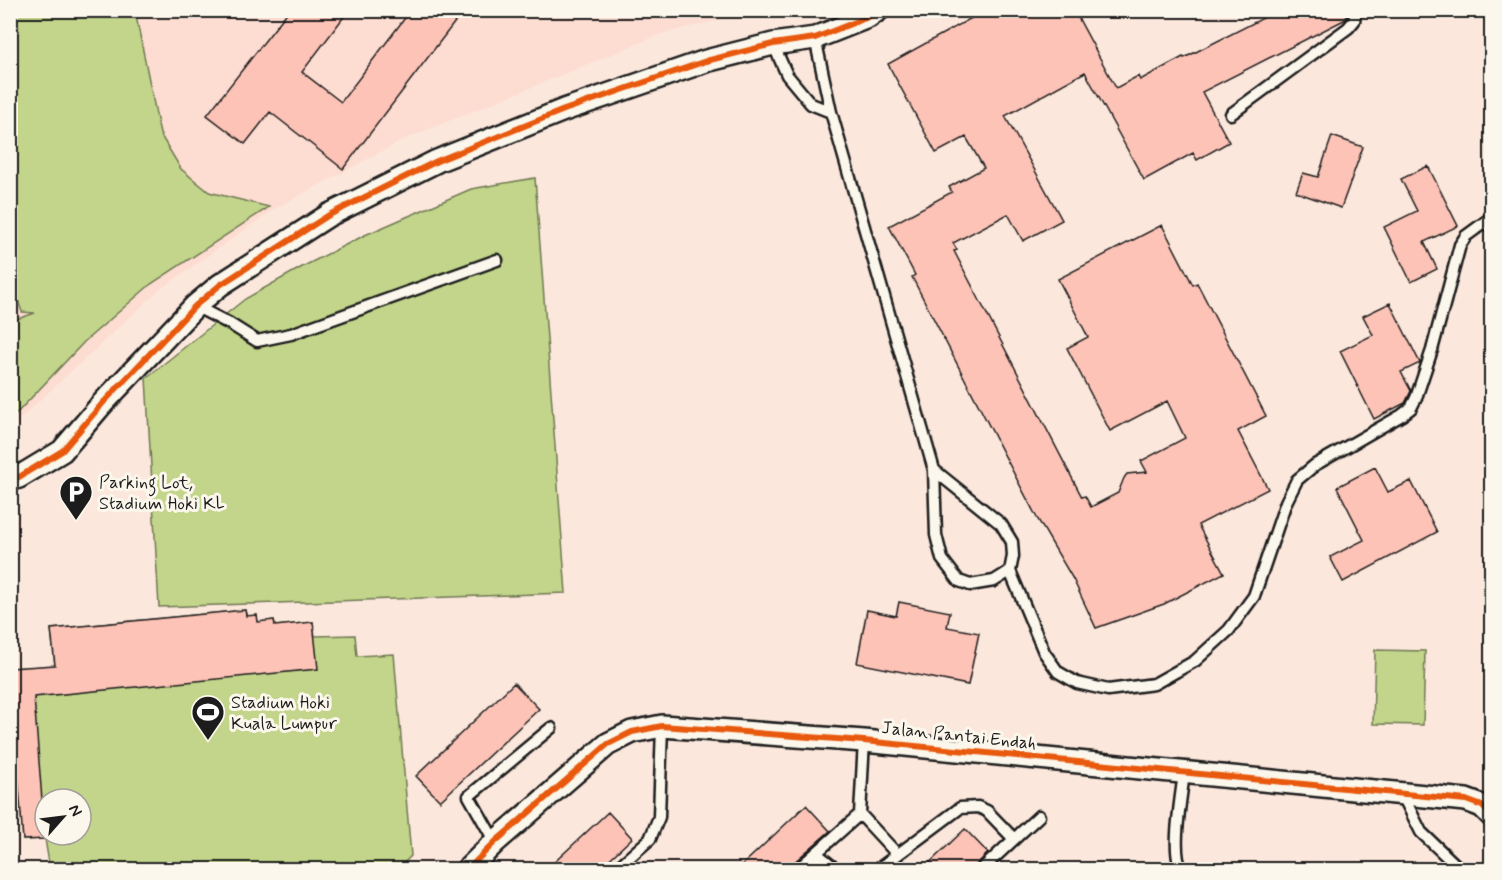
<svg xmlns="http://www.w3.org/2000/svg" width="1502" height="880" font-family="Mynerve,sans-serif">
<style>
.built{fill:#fddcd1}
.green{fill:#c2d58a;stroke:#6f7853;stroke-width:1.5;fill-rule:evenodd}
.building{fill:#fec3b7;stroke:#1c1c1c;stroke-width:1.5}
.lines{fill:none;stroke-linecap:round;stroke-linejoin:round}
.service-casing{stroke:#1c1c1c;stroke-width:15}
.minor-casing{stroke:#1c1c1c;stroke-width:26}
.service{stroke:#fbf7ec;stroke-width:10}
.minor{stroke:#fbf7ec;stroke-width:21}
.cycleway-casing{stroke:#fbf7ec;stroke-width:10}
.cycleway{stroke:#e8590c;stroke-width:6}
.labels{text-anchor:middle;stroke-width:6;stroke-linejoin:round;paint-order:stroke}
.poi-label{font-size:18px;fill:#1c1c1c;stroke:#fbf7ec;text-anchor:start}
.street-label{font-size:18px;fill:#1c1c1c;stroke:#fbf7ec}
</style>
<rect width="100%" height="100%" fill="#fce7dc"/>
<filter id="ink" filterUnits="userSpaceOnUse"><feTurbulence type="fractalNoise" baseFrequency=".0167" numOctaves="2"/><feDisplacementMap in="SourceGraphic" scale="12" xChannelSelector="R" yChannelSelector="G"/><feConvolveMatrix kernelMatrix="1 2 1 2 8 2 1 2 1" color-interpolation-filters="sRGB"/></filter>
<g filter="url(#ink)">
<path class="built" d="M11 11H756L661 34 405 139 276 208 159 290 11 427Z"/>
<path class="green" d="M11 10 135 11 160 134 181 169 209 192 269 207 151 284 85 341 14 416 11 417V321L35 313 22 312 14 289 11 290Z
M535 178 566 593 159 607 146 378 245 299 304 266 365 235 471 189Z
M245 610 247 616 257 615 258 622 274 620 275 626 313 622 315 636 355 635 357 656 394 654 411 856 397 870 50 869 45 839 23 840 10 668 55 666 51 629ZM45 799H81V835H45Z
M1375 650 1425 651 1423 725 1373 724Z"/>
<path class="building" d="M289 10H349L302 72 341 102 411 10H464L343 169 270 112 245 144 207 115Z
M986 10H1074L1116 88 1138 76 1140 80 1183 57 1184 58 1279 10H1348L1346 19 1202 92 1229 142 1197 160 1193 153 1144 180 1085 72 1005 116 1062 220 1023 241 1008 214 953 243 957 250 954 251 1082 497 1085 496 1091 507 1118 493 1124 478 1127 474 1147 472 1141 461 1185 438 1167 401 1110 431 1067 348 1088 337 1058 279 1162 225 1193 285 1197 283 1266 416 1238 431 1268 489 1198 525 1224 573 1164 604 1096 628 1073 579 1037 518 912 277 915 275 889 226 952 192 949 187 984 168 966 137 936 153 888 64Z
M1332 136 1363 147 1341 208 1296 192 1303 173 1318 177Z
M1428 166 1458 226 1424 242 1437 269 1411 282 1384 227 1417 211 1401 179Z
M1390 303 1420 363 1401 372 1411 391 1405 403 1374 419 1340 351 1373 335 1363 316Z
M1375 467 1388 492 1411 481 1437 532 1343 582 1330 557 1364 540 1337 487Z
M899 602 950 612 947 627 979 633 968 685 857 663 867 610 896 616Z
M245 610 246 616 257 615 258 622 274 620 275 626 313 622 318 669 34 697 45 839 23 840 10 668 55 665 51 629Z
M514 683 539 709 440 801 416 776Z
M806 805 830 831 792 864 790 869 737 870Z
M608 812 632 838 598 870H546Z
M965 829 988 853 976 865 974 870H922Z"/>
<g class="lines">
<defs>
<path id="service" d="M815 38 831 112 934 470 936 535 942 559 959 581 970 585 994 581 1010 571
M773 44 787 75 811 104 831 112
M1231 114 1348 28 1354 21 1356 10
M195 306 230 324 257 341 291 334 497 260
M934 470 1001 524 1012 542 1013 556 1010 571 1044 652 1058 672 1077 683 1108 690 1154 684 1195 661 1229 630 1254 596 1286 502 1297 480 1315 465 1402 415 1411 408 1416 398 1432 350 1460 245 1466 236 1492 217
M1402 794 1421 832 1461 870
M860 814 897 854
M495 842 469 796 551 728
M816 853 837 870
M615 870 650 839 659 817 662 726
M797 870 860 814 864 741
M877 870 960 808 978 807 987 811 1014 839
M981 870 1039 816
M1182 870C1170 853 1182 794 1184 772"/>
<path id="minor" d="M10 480 19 477 62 451 102 404 195 306 220 285 329 215 437 161 564 110 706 61 773 44 815 38 868 17 878 10
M467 870 495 842 608 744 632 732 662 726 864 741 1466 800 1482 806 1492 816"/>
</defs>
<use href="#service" class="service-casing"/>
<use href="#minor" class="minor-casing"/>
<use href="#service" class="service"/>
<use href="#minor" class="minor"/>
<defs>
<path id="cycleway" d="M10 480 19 477 62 451 102 404 195 306 220 285 329 215 437 161 564 110 706 61 773 44 815 38 868 17 878 10
M467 870 495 842 608 744 632 732 662 726 864 741 1466 800 1482 806 1492 816"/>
</defs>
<use href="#cycleway" class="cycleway-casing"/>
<use href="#cycleway" class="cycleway"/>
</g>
</g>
<defs>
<symbol id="parking-pin" viewBox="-11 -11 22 30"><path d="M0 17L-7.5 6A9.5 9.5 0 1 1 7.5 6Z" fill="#1c1c1c" stroke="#fbf7ec"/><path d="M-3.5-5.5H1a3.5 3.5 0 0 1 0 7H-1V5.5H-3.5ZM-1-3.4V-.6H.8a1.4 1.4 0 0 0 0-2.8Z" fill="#fff"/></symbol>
<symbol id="stadium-pin" viewBox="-11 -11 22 30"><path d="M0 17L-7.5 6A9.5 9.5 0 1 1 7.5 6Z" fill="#1c1c1c" stroke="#fbf7ec"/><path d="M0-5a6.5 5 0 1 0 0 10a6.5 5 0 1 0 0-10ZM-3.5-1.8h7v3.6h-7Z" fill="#fff"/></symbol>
</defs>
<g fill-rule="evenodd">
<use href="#parking-pin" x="57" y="473" width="38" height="52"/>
<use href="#stadium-pin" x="189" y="693" width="38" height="52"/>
</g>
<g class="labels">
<g class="poi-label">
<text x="99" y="488">Parking Lot,<tspan x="99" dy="21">Stadium Hoki KL</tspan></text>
<text x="231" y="708">Stadium Hoki<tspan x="231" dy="21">Kuala Lumpur</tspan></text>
</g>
<g class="street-label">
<text transform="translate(959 735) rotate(6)" y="6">Jalan Pantai Endah</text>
</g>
</g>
<rect width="1502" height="880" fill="none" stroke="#fbf7ec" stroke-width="36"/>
<rect x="18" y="18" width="1466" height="844" fill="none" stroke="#1c1c1c" stroke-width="2" filter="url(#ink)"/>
<g transform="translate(63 817) rotate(62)"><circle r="28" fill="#fbf7ec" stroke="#a29f99" stroke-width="1.5"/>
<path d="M0-4.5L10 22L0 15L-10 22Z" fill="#1c1c1c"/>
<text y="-9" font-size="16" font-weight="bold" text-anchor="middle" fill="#1c1c1c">N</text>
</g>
</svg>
